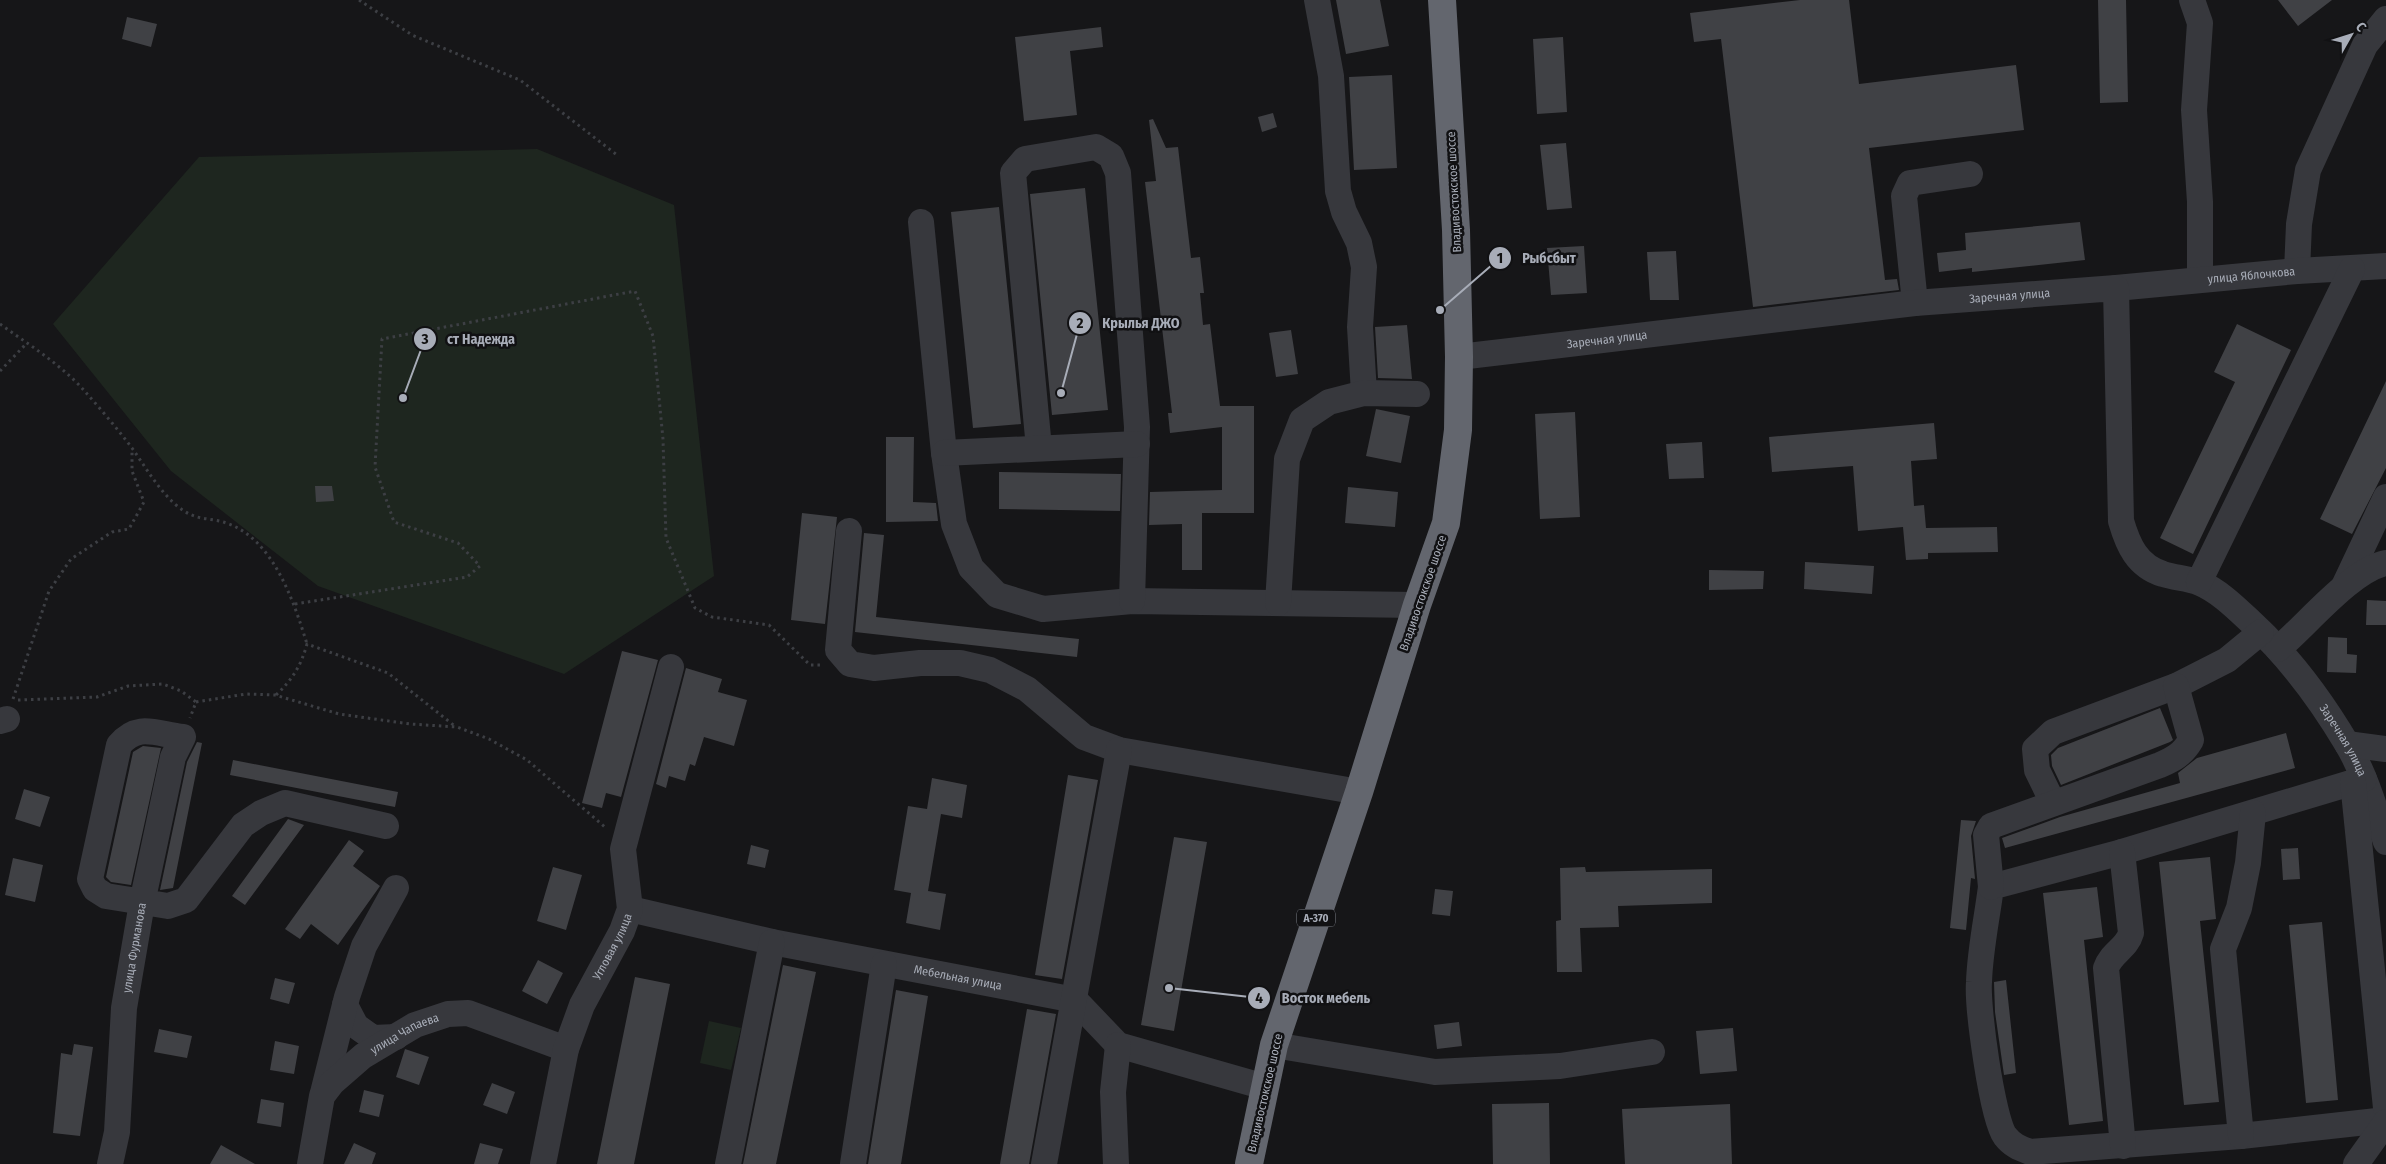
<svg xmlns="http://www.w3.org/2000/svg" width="2386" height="1164" font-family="'Fira Sans Condensed',sans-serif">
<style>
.green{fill:#1e261f}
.building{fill:#404145}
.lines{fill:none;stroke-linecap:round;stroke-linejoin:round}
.path{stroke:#3d3f44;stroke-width:3;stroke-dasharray:2.5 4;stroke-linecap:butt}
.minor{stroke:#37383d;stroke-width:26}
.highway{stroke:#63666e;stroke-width:28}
.labels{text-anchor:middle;stroke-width:5;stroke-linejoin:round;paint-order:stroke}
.shield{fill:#111113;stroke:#7b7e86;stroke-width:1}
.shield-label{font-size:11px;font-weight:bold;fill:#a8adb8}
.street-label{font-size:12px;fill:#a8adb8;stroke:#111113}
.leader{fill:none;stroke:#a8adb8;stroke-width:2}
.callout-dot{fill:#a8adb8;stroke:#111113;stroke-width:2}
.mark-label{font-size:15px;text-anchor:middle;font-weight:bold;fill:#111}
.callout-label{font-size:14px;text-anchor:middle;font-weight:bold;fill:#a8adb8;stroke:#111113;stroke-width:5;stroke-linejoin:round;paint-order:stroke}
</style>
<rect width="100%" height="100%" fill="#161618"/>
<path class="green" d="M537 149 674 205 714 576 564 674 318 586 171 471 53 324 199 157Z
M709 1021 741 1028 731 1070 700 1063Z"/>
<path class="building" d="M1336 0H1380L1389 46 1346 54Z
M1800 0H1849L1859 84 2016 65 2024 130 1869 148 1885 280 1897 279 1899 290 1753 307 1721 39 1694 42 1690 13Z
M2098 0H2126L2128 102 2100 103Z
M2278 0H2332L2298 26Z
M127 17 157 24 151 47 122 39Z
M1101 27 1103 47 1070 51 1077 115 1024 121 1015 37Z
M1563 37 1567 112 1537 114 1533 39Z
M1392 75 1397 168 1354 170 1349 77Z
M1273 113 1277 127 1262 132 1258 117Z
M1153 119 1166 148 1178 147 1191 258 1200 257 1204 293H1200L1203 325 1210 324 1220 406H1254V513H1202V570H1182V524L1149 525 1150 492 1222 490V427L1170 433 1168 413H1172L1145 182 1156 181 1149 120Z
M1566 143 1572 208 1547 210 1540 145Z
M1085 188 1108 410 1052 415 1030 194Z
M999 207 1021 424 973 428 951 212Z
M2080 222 2085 260 1972 272V268L1939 272 1937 253 1966 250 1965 233Z
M1584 246 1587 293 1551 295 1547 248Z
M1676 251 1679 300H1650L1647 252Z
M2237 324 2291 350 2193 554 2160 538 2235 382 2214 372Z
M1407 325 1412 379 1378 378 1375 327Z
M1291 330 1298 374 1276 377 1269 333Z
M2386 381V468L2352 534 2320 519Z
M1376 409 1410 416 1401 463 1366 456Z
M1575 412 1580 517 1540 519 1535 414Z
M1934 423 1937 459 1911 461 1914 506 1924 505 1926 528 1997 527 1998 552 1928 553V559L1906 560 1903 527 1858 531 1853 466 1772 472 1769 437Z
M886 437H914L913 502 936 503 938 521 886 522Z
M1702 442 1704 478 1669 479 1666 444Z
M999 472 1121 474 1120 511 999 509Z
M315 486H332L334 501 316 502Z
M1348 487 1398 492 1395 527 1345 523Z
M802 513 837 517 825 624 791 620Z
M864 533 884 535 876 617 1079 639 1077 657 855 632Z
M1805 562 1874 566 1872 594 1804 589Z
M1709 570 1764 571 1763 589 1709 590Z
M2367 600 2386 601V625H2366Z
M2328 637 2347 638V654L2357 655 2356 673 2327 672Z
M622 651 658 660 621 797 606 793 602 808 582 803Z
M686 668 722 679 718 692 747 700 734 746 704 737 695 766 690 764 685 781 669 776 666 788 656 784Z
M2160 708 2173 740 2170 742 2061 785 2052 766 2051 755 2058 748Z
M2286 733 2295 768 2005 848 2002 838 2060 817 2180 783 2178 773 2197 758Z
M197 742 202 743 173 888 160 890 187 762Z
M143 746 161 748 131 885 111 882 106 877 133 752Z
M233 760 398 792 395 807 230 775Z
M1068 775 1098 780 1062 979 1035 975Z
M932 778 967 785 962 818 941 814 928 891 946 894 940 930 906 923 911 893 894 890 908 806 927 809Z
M24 789 50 797 40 827 15 819Z
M288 819 304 825 245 905 232 896Z
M1961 820 1976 821 1971 836 1975 879 1971 878 1966 930 1950 928Z
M1174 837 1207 842 1174 1031 1141 1025Z
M349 840 364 851 353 866 380 886 338 945 311 924 300 939 285 929Z
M751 845 769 850 765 868 747 864Z
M2298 848 2300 879 2283 880 2281 849Z
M2210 857 2216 919 2200 921 2219 1102 2184 1105 2159 862Z
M13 858 43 865 35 902 5 895Z
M553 867 582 875 566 930 537 921Z
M1585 867 1586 872 1712 869V903L1618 906 1619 927 1580 928 1582 972H1557L1556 921 1561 920 1560 868Z
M2097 887 2103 937 2084 940 2103 1121 2069 1125 2043 893Z
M1435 889 1453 891 1450 916 1432 914Z
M2322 922 2338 1100 2306 1103 2289 925Z
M538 960 563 973 547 1004 522 991Z
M783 965 816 972 776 1164H743Z
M635 977 670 984 634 1164H597Z
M275 978 295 983 289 1004 270 999Z
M2006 980 2016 1073 2004 1075 1995 1012 1994 982Z
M896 990 928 996 901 1164H868Z
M1027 1009 1056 1014 1029 1164H1000Z
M1459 1022 1462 1046 1437 1049 1434 1025Z
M1733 1028 1737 1071 1700 1074 1696 1031Z
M159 1029 192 1036 187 1058 154 1052Z
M275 1041 299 1046 294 1074 270 1070Z
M74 1044 93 1047 80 1136 53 1133 61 1053 72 1055Z
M405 1049 429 1057 419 1085 396 1077Z
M492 1083 515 1092 507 1114 483 1105Z
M364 1090 384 1095 379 1117 359 1112Z
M261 1099 284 1103 281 1127 257 1123Z
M1549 1103 1550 1164H1493L1492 1104Z
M1730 1104 1732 1164H1625L1622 1109Z
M354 1143 376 1153 372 1164H344Z
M480 1143 503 1149 498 1164H474Z
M221 1145 255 1164H210Z"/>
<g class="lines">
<path class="path" d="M359 0 412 35 520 80 617 155
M0 324C28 344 57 362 81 387 98 406 116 427 132 448 146 468 158 489 176 505 197 523 209 516 229 524 274 541 294 602 307 644
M0 371 27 343
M295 604 467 577 480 566 458 543 394 522 375 467 382 339 635 291 653 336 663 439 666 538 695 608 712 617 769 625 810 665H822
M276 695C292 680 301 666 307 644L388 673 456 727
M13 699 49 591 71 559 112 532 129 529 144 502 132 471V449
M18 700 97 697 128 686 163 684 181 691 196 702 190 718
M196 702 246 694 275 695 339 714 410 724 457 727 489 739 527 760 606 828"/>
<g class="minor">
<path d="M1317 0 1331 76 1338 191 1344 212 1359 243 1364 267 1360 327 1364 393"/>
<path d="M2192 0 2200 23 2194 110 2200 202V279"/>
<path d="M921 222 944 453 954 524 971 568 997 595 1043 609 1132 601 1417 605"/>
<path d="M2297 271 2299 224 2308 170 2365 45 2386 19"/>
<path id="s1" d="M2116 288 2297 271 2386 266"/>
<path d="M1915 303 1904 196 1910 183 1970 174"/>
<path id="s2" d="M1459 357 1915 303 2116 288 2121 521C2128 545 2137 566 2163 574 2175 578 2188 578 2200 583 2219 591 2236 608 2251 622 2288 656 2321 700 2347 744 2365 774 2375 809 2386 842"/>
<path d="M1039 448 1013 173 1025 159 1096 147 1111 156 1118 173 1137 427 1132 601"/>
<path d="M944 453 1137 444"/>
<path d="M849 531 838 650 850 664 874 668 920 663H960L990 670 1027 689 1084 737 1119 750 1359 792"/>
<path d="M2199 582 2352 269"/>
<path d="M2344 586 2386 497"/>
<path d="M1278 603 1287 459 1302 420 1329 402 1364 393 1417 394"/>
<path d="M2278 649C2307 625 2351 570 2386 563"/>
<path d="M0 721 7 719"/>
<path d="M2347 744 2386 749"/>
<path d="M2364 779 2122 852 1991 887C1987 918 1980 950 1979 982 1977 1006 1992 1118 2005 1136 2012 1145 2019 1148 2030 1152L2241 1136 2386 1120"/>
<path d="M2353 782 2386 1108"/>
<path d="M2053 803 2037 770 2035 749 2053 732 2176 686 2227 660 2261 632"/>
<path d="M2122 852 2131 933C2127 948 2111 953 2106 968L2123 1146"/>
<path d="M1991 887 1986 835 1991 826 2160 765C2174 759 2183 754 2191 740L2176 686"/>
<path id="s3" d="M630 909 772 942 1075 1000 1118 1045 1265 1087"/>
<path d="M345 1005 356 1026 373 1038 396 1037"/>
<path d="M1274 1045 1435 1072 1560 1066 1652 1052"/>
<path d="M323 1093 347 997 364 946 396 888"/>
<path d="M2241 1136 2223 949 2239 908 2248 863 2253 813"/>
<path id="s4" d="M110 1164 117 1132 124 1008 142 903 173 757 183 737C156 734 138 722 119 745L90 879 95 889 106 896 168 906 186 900 243 825 261 813 285 803 386 826"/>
<path id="s5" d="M310 1164 322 1096 332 1083 363 1056 415 1025 448 1014 468 1013 566 1049"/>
<path id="s6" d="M543 1164 566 1049 582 1005 622 931 630 909 623 849 671 667"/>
<path d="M728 1164 772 942"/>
<path d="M853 1164 884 964"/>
<path d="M1044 1164 1119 750"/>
<path d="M1116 1164 1113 1092 1118 1045"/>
<path d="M2356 1164 2386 1122"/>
</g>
<path class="highway" d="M1249 1164 1274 1045 1359 792 1417 605 1446 523 1458 430 1459 357 1456 230 1442 0"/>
</g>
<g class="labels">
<rect class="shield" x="1297" y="909.5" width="38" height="17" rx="4"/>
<g class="shield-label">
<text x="1316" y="922">А-370</text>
</g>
<g class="street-label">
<text transform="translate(1454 192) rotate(-93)" y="4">Владивостокское шоссе</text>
<text dy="4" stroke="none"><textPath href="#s1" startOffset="136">улица Яблочкова</textPath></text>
<text dy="4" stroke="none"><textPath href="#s2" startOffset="554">Заречная улица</textPath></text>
<text dy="4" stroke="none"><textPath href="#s2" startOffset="149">Заречная улица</textPath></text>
<text transform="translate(1423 593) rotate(-71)" y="4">Владивостокское шоссе</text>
<text dy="4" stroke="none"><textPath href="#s2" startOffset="1218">Заречная улица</textPath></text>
<text dy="4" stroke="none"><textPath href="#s6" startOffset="230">Угловая улица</textPath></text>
<text dy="4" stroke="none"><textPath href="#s4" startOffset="218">улица Фурманова</textPath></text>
<text dy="4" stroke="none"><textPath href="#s3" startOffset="335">Мебельная улица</textPath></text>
<text dy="4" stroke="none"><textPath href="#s5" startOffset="174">улица Чапаева</textPath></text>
<text transform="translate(1265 1093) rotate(-77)" y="4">Владивостокское шоссе</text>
</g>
</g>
<path class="leader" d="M1440 310L1500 258M1061 393L1080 323M403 398L425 339M1169 988L1259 998"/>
<g class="callout-dot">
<circle cx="1440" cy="310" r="5"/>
<circle cx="1061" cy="393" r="5"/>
<circle cx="403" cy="398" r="5"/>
<circle cx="1169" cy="988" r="5"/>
<circle cx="1500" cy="258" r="12"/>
<circle cx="1080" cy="323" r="12"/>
<circle cx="425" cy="339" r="12"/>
<circle cx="1259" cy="998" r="12"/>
</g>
<g class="mark-label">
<text x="1500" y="263">1</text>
<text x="1080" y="328">2</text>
<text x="425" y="344">3</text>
<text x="1259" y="1003">4</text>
</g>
<g class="callout-label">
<text x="1549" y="263">Рыбсбыт</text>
<text x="1141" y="328">Крылья ДЖО</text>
<text x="481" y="344">ст Надежда</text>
<text x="1326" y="1003">Восток мебель</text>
</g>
<g transform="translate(2351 35) rotate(51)" stroke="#111113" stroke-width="4" paint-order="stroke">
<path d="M0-4L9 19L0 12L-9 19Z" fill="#a8adb8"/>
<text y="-8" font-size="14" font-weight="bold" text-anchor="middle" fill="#a8adb8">С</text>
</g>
</svg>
